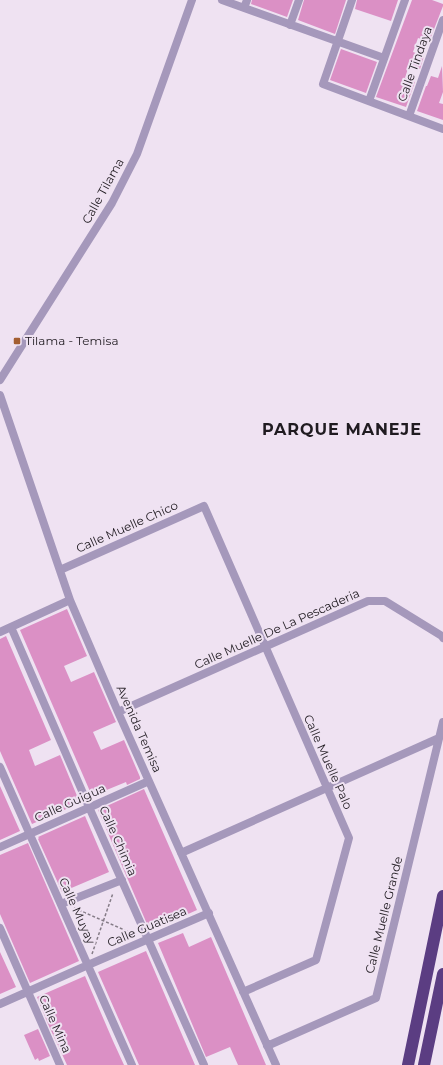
<svg xmlns="http://www.w3.org/2000/svg" width="443" height="1065" font-family="Montserrat,sans-serif">
<style>
.building{fill:#db90c5}
.lines{fill:none;stroke-linecap:round;stroke-linejoin:round}
.path{stroke:#857c87;stroke-width:1.5;stroke-dasharray:3 2;stroke-linecap:butt}
.minor{stroke:#a598bb;stroke-width:8}
.highway{stroke:#5b3d82;stroke-width:12}
.poi-dot{fill:#a35e31;stroke:#efe2f2;stroke-width:1.5}
.labels{text-anchor:middle;stroke-width:4;stroke-linejoin:round;paint-order:stroke}
.street-label{font-size:12px;fill:#201b21;stroke:#efe2f2}
.poi-label{font-size:12px;fill:#201b21;stroke:#efe2f2;text-anchor:start}
.district-label{font-size:16px;font-weight:bold;letter-spacing:1px;fill:#201b21;stroke:#efe2f2}
</style>
<rect width="100%" height="100%" fill="#efe2f2"/>
<path class="building" d="M252 0H293L287 17 251 4Z
M304 0H346L335 34 298 20Z
M357 0H398L391 21 355 9Z
M412 0H432L443 4V6L429 42 418 38 413 52 424 56 420 69 409 65 405 78 415 82 406 107 376 97Z
M341 49 377 62 366 93 330 80Z
M442 66 443 92 439 103 443 104V120L417 111 426 86H427L431 76 438 78Z
M67 609 87 656 64 666 71 682 94 672 116 722 93 732 101 750 124 740 140 777V779L127 785 126 782 92 796 20 630Z
M6 636 51 740 29 750 35 766 60 755 80 803 32 824 0 751V639Z
M0 786 20 831 0 840Z
M144 789 197 910 150 931 98 810Z
M85 816 109 872 62 892 38 839 39 838 38 837Z
M28 843 79 961 30 983 0 914V855Z
M183 933 189 947 211 937 266 1065H238L230 1047 206 1057 158 943Z
M146 951 195 1065H139L98 972Z
M0 952 16 987 0 994Z
M85 976 113 1041 124 1065H67L48 1024 37 997Z
M38 1029 50 1056 39 1061 38 1058 35 1060 24 1035Z"/>
<g class="lines">
<path class="path" d="M74 908 136 935
M92 954 113 893"/>
<path class="minor" d="M222 0 384 58
M352 0 323 84 443 129
M244 8 247 0
M290 25 299 0
M369 101 405 0
M409 116 443 20
M0 380 112 203 137 154 192 0
M0 395 70 600 118 712 276 1065
M60 570 204 506 349 838 316 960 243 992
M11 627 89 807 204 1065
M0 632 70 600
M118 712 368 601H385L442 636 443 638
M0 767 132 1065
M0 847 149 781
M181 853 439 738
M61 904 122 880
M0 928 60 1065
M0 1004 88 965 209 913
M267 1046 376 998 443 722"/>
<path class="highway" d="M408 1065 443 896
M424 1065 443 974"/>
</g>
<rect class="poi-dot" x="13" y="337" width="8" height="8" rx="2"/>
<g class="labels">
<g class="street-label">
<text transform="translate(415 64) rotate(-70)" y="4">Calle Tindaya</text>
<text transform="translate(103 191) rotate(-61)" y="4">Calle Tilama</text>
<text transform="translate(127 527) rotate(-24)" y="4">Calle Muelle Chico</text>
<text transform="translate(277 629) rotate(-24)" y="4">Calle Muelle De La Pescaderia</text>
<text transform="translate(139 729) rotate(66)" y="4">Avenida Temisa</text>
<text transform="translate(328 762) rotate(66)" y="4">Calle Muelle Palo</text>
<text transform="translate(70 803) rotate(-24)" y="4">Calle Guigua</text>
<text transform="translate(118 841) rotate(66)" y="4">Calle Chimia</text>
<text transform="translate(77 911) rotate(66)" y="4">Calle Muyay</text>
<text transform="translate(384 915) rotate(-76)" y="4">Calle Muelle Grande</text>
<text transform="translate(147 927) rotate(-23)" y="4">Calle Guatisea</text>
<text transform="translate(55 1024) rotate(66)" y="4">Calle Mina</text>
</g>
<g class="poi-label">
<text x="25" y="345">Tilama - Temisa</text>
</g>
<g class="district-label">
<text x="342" y="435">PARQUE MANEJE</text>
</g>
</g>
</svg>
